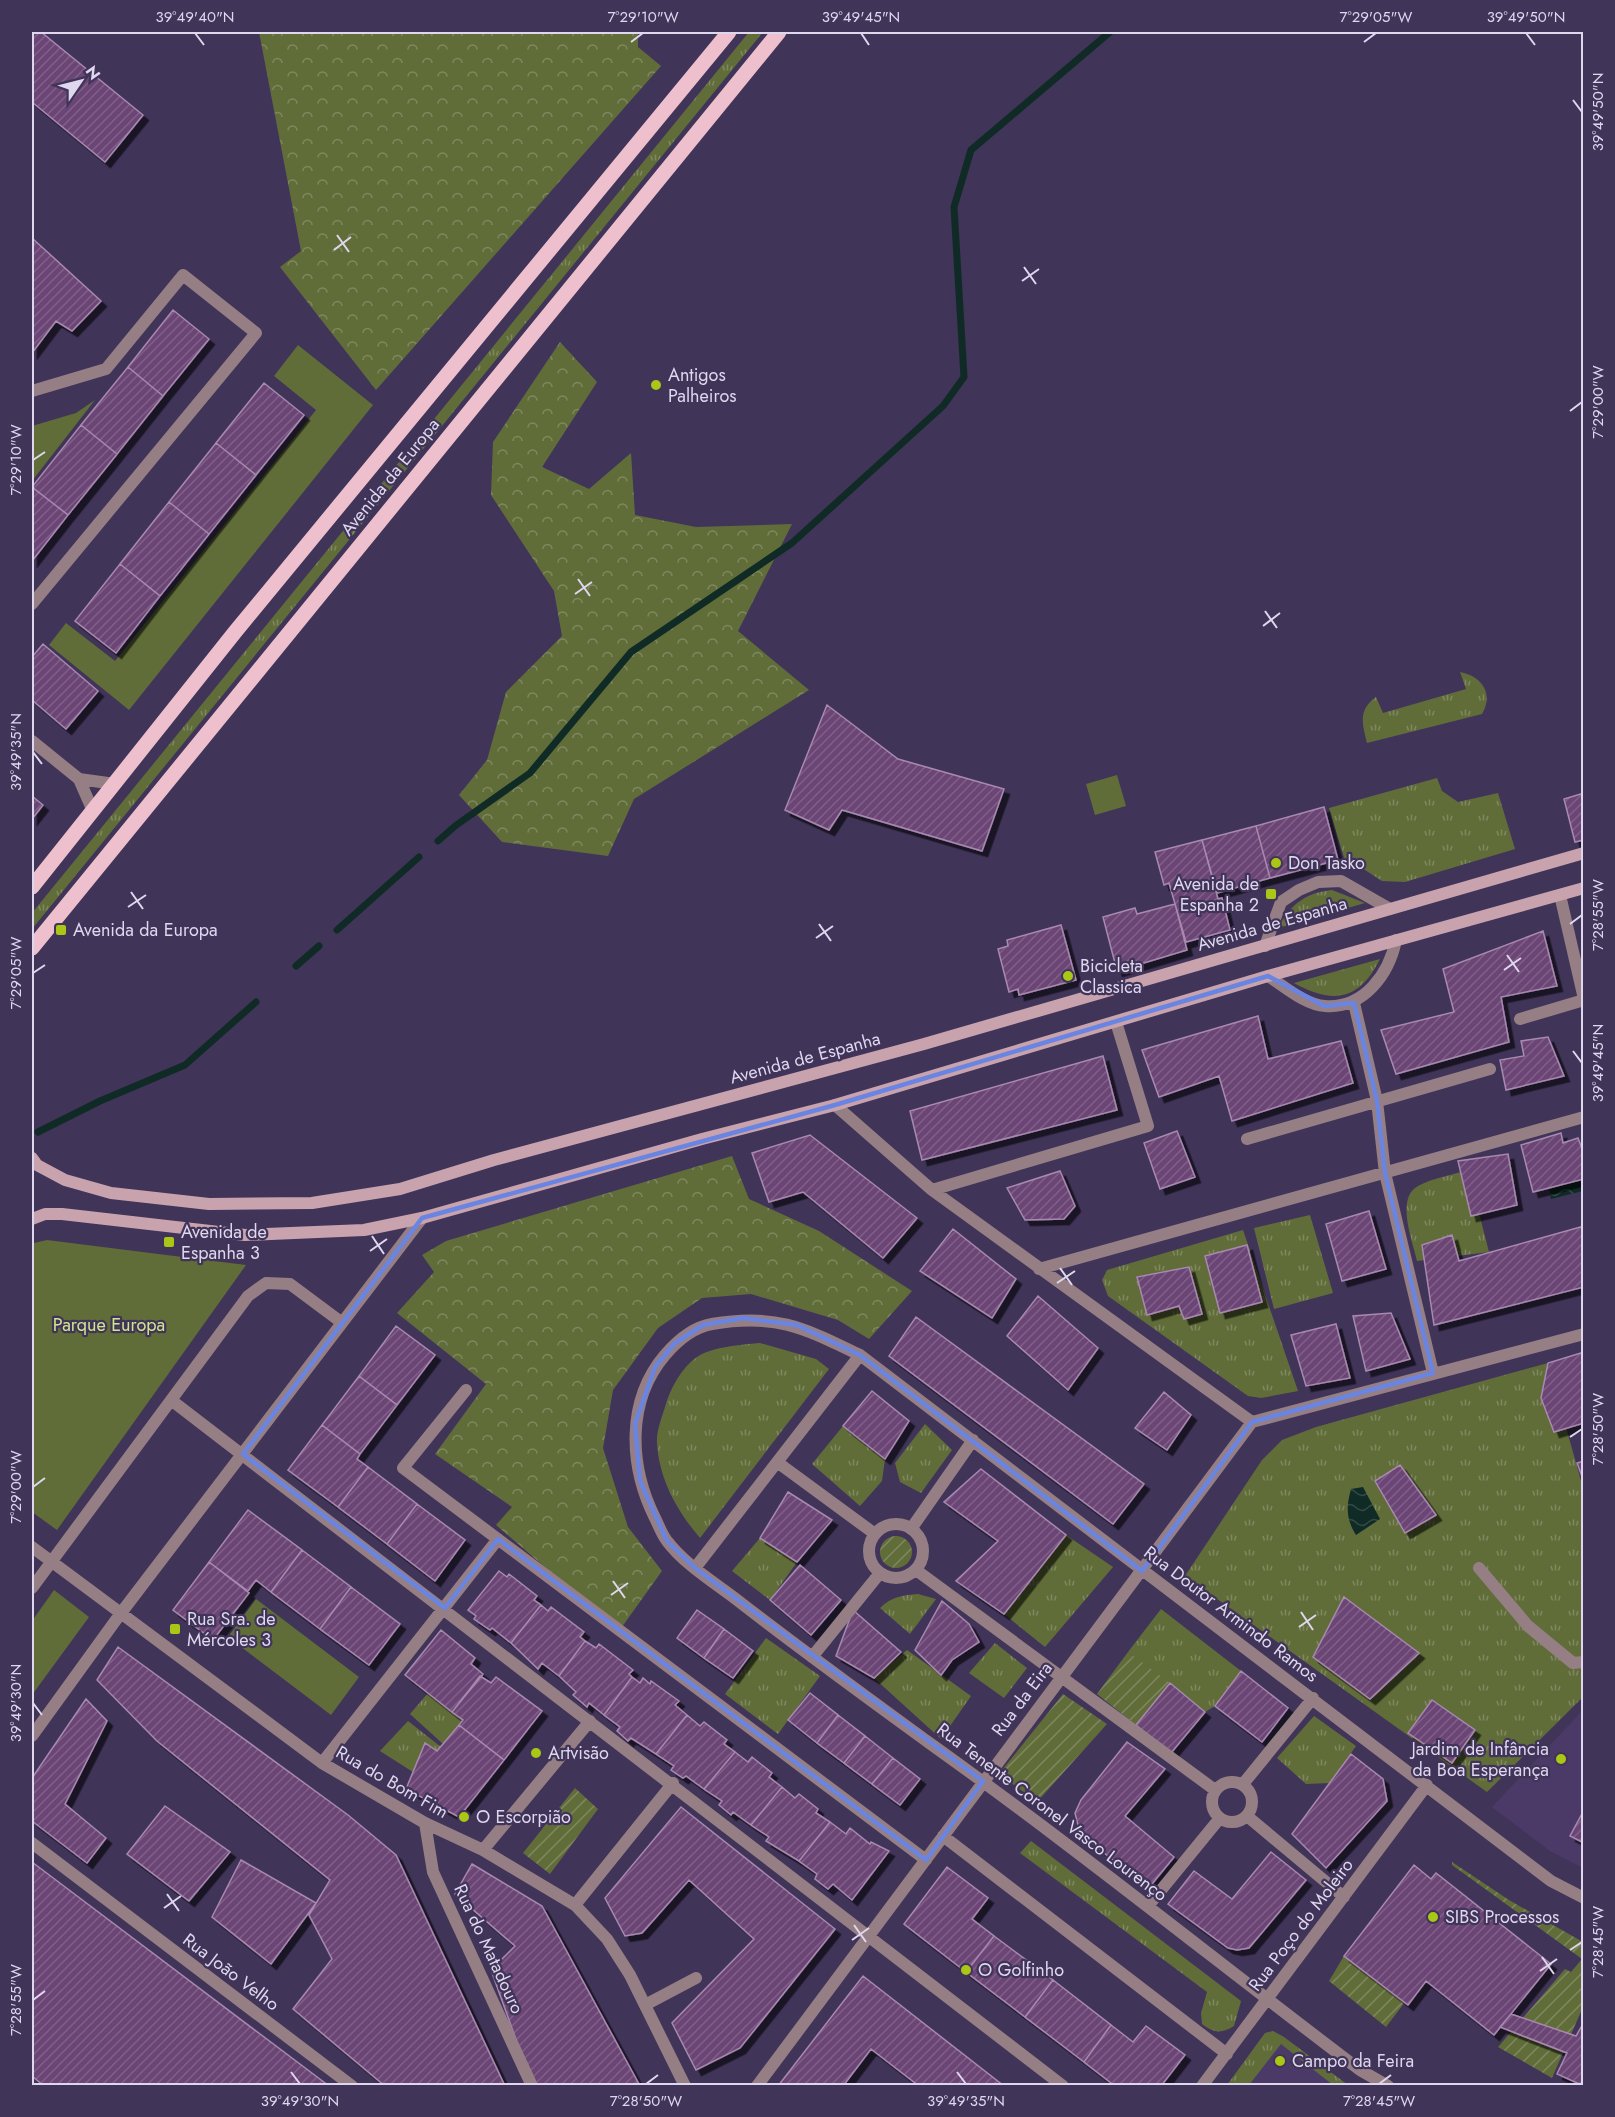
<svg xmlns="http://www.w3.org/2000/svg" width="1615" height="2117" font-family="Jost,sans-serif">
<style>
.built{fill:#4b3a67}
.grass{fill:url(#grass-tufts)}
.forest{fill:url(#forest-crowns)}
.park{fill:#616d39}
.garden{fill:url(#garden-furrows)}
.water{fill:url(#water-waves)}
.lines{fill:none;stroke-linecap:round;stroke-linejoin:round}
.stream{stroke:#102b26;stroke-width:7}
.building{fill:url(#building-hatch);stroke:#a889b0;stroke-width:1.5;filter:url(#shadow)}
.minor{stroke:#957f85;stroke-width:12}
.secondary{stroke:#c8a3ae;stroke-width:12}
.primary{stroke:#eec0cd;stroke-width:15}
.marked{fill:none;stroke:#6a85e1;stroke-width:4.5;stroke-linejoin:round}
.ticks{fill:none;stroke:#ded7ee;stroke-width:2}
.poi-dot{fill:#abc716;stroke:#413459;stroke-width:2}
.labels{text-anchor:middle;stroke-width:4.5;stroke-linejoin:round;paint-order:stroke}
.poi-label{font-size:18px;fill:#ded7ee;stroke:#413459;text-anchor:start}
.street-label{font-size:18px;fill:#ded7ee;stroke:#413459}
.park-label{font-size:18px;fill:#d1e68c;stroke:#413459}
.neatline{fill:none;stroke:#ded7ee;stroke-width:2}
.ticks-label{font-size:15px;text-anchor:middle;fill:#ded7ee}
</style>
<defs>
<pattern id="grass-tufts" width="24" height="20" patternUnits="userSpaceOnUse" patternTransform="scale(1.5)"><rect width="24" height="20" fill="#616d39"/><path d="M3 7l-1-3M5 7V3M7 7l1-3M15 17l-1-3M17 17v-4M19 17l1-3" fill="none" stroke="#7f8860"/></pattern>
<pattern id="forest-crowns" width="20" height="18" patternUnits="userSpaceOnUse" patternTransform="scale(1.5)"><rect width="20" height="18" fill="#616d39"/><path d="M2 6a3 3 0 1 1 6 0M12 15a3 3 0 1 1 6 0" fill="none" stroke="#7f8860"/></pattern>
<pattern id="garden-furrows" width="10" height="10" patternUnits="userSpaceOnUse" patternTransform="scale(1.5)"><rect width="10" height="10" fill="#616d39"/><path d="M-1 1l2-2M0 10L10 0M9 11l2-2" fill="none" stroke="#7f8860"/></pattern>
<pattern id="water-waves" width="16" height="10" patternUnits="userSpaceOnUse" patternTransform="scale(1.5)"><rect width="16" height="10" fill="#102b26"/><path d="M0 5q4-4 8 0t8 0" fill="none" stroke="#324946"/></pattern>
<pattern id="building-hatch" width="6" height="6" patternUnits="userSpaceOnUse" patternTransform="scale(1.5)"><rect width="6" height="6" fill="#6b4574"/><path d="M-1 1l2-2M0 6l6-6M5 7l2-2" fill="none" stroke="#805f88"/></pattern>
<filter id="shadow"><feDropShadow dx="5.5" dy="5.5" stdDeviation="0" flood-color="#0009"/></filter>
</defs>
<rect width="100%" height="100%" fill="#413459"/>
<path class="built" d="M1583 1710V1868L1550 1851 1492 1807Z
M1273 2031 1284 2037 1348 2085 1227 2086 1265 2033Z"/>
<path class="grass" d="M749 32H763L32 929V913Z
M1460 672C1482 676 1494 694 1482 714L1367 743C1362 723 1358 710 1376 697L1383 713 1466 689Z
M1437 778 1442 791 1458 802 1498 793 1515 849 1405 882 1382 881 1365 870 1346 864 1329 808Z
M1332 890 1365 903 1278 928C1291 904 1305 893 1332 890Z
M1380 959C1360 1000 1333 1005 1294 983Z
M1468 1170 1489 1252 1417 1261C1413 1242 1395 1198 1418 1186 1433 1178 1452 1175 1468 1170Z
M1310 1215 1333 1293 1274 1309 1254 1228Z
M1243 1230 1298 1391 1261 1398 1248 1396 1108 1296 1102 1280 1107 1270Z
M760 1343 816 1359 829 1369 700 1538C677 1511 659 1479 657 1443 656 1432 662 1417 665 1407 670 1389 681 1368 697 1357 714 1346 741 1345 760 1343Z
M1548 1363 1583 1488V1697L1487 1792 1185 1576 1262 1460 1282 1440 1316 1427Z
M925 1424 952 1450 921 1493 900 1482 895 1463Z
M843 1426 885 1459 882 1481 860 1506 812 1464Z
M1066 1535 1113 1567 1045 1647 1004 1614Z
M760 1538 797 1562 770 1600 732 1571Z
M918 1594 936 1599 910 1634 880 1608C891 1597 903 1595 918 1594Z
M1161 1609 1241 1671 1215 1706 1205 1712 1128 1652Z
M766 1638 820 1676 778 1734 725 1694Z
M995 1643 1027 1668 1004 1698 969 1673Z
M907 1650 971 1696 941 1739 874 1678Z
M428 1693 463 1720 443 1744 410 1714Z
M1314 1716 1356 1746 1330 1783 1306 1784 1277 1758Z
M408 1721 441 1747 437 1751 425 1744 413 1772 380 1751Z
M1031 1841 1241 2001 1234 2026C1221 2034 1214 2033 1202 2024L1201 2013 1207 1992 1020 1853Z
M1273 2031 1284 2037 1348 2085H1333L1281 2044 1249 2085H1227L1265 2033Z"/>
<path class="forest" d="M259 32H638V47L661 66 376 390 280 267 301 251Z
M560 342 597 382 542 467 589 489 631 453 635 515 696 527 792 524 738 631 809 690 634 799 608 856 502 842 459 795 487 760 506 692 562 636 554 591 491 495 493 442Z
M732 1156 749 1199 819 1231 912 1291 869 1339 838 1320 751 1294 702 1298 658 1328 613 1390 603 1448 628 1527 662 1571 619 1631 496 1525 512 1507 435 1454 486 1384 397 1313 434 1272 422 1255 446 1241Z"/>
<path class="park" d="M298 345 373 405 129 710 49 645 66 623 115 661 316 410 274 376Z
M95 400 32 481V426L76 413Z
M1117 775 1126 806 1095 815 1086 784Z
M47 1240 246 1265 57 1530 32 1512V1247L34 1243Z
M54 1590 89 1617 32 1695V1621Z
M256 1599 359 1677 331 1715 228 1637Z"/>
<path class="garden" d="M880 1552a16 16 0 1 1 32 0a16 16 0 1 1-32 0Z
M1128 1652 1170 1683 1136 1725 1097 1694Z
M1063 1694 1107 1724 1037 1802 999 1774Z
M575 1788 598 1809 550 1874 523 1853Z
M1452 1862 1509 1900 1583 1942V2007L1552 2078 1498 2047 1565 1969 1571 1972 1582 1959 1452 1865Z
M1344 1956 1405 2002 1386 2027 1329 1981Z"/>
<path class="water" d="M1580 1180 1583 1191 1551 1199 1549 1188Z
M1363 1487 1380 1519 1356 1535C1346 1519 1346 1507 1351 1489Z"/>
<g class="lines">
<path class="stream" d="M438 841 455 826 530 773 631 652 792 543 943 406 964 377 954 207 971 150 1110 32
M337 930 419 857
M296 966 319 946
M38 1132 100 1101 185 1065 256 1002"/>
</g>
<path class="building" d="M32 32H41L143 115 105 162 32 102Z
M32 238 101 301 72 331 56 321 32 353Z
M173 310 209 339 163 396 128 367Z
M128 367 163 396 117 454 81 425Z
M264 383 304 415 256 475 216 443Z
M81 425 117 454 68 515 32 487Z
M216 443 256 475 209 534 169 502Z
M32 487 68 515 32 561Z
M169 502 209 534 160 596 120 564Z
M120 564 160 596 116 653 75 621Z
M43 644 98 691 66 729 32 700V657Z
M827 705 898 759 1004 789 982 851 842 810 829 830 785 810Z
M1584 793V840L1575 842 1564 799Z
M32 796 43 805 32 819Z
M1324 807 1338 860 1270 878 1256 826Z
M1256 826 1270 878 1217 893 1202 840Z
M1202 840 1218 899 1222 898 1230 930 1186 942 1169 883 1164 885 1155 852Z
M1175 904 1187 950 1117 971 1103 917 1135 908 1137 914Z
M1061 925 1076 980 1019 995 1018 989 1009 992 998 949 1008 946 1007 940Z
M1543 931 1557 986 1501 997 1509 1042 1396 1074 1381 1030 1454 1012 1443 969Z
M1258 1016 1268 1059 1341 1041 1353 1083 1232 1121 1219 1076 1159 1097 1142 1050Z
M1548 1037 1564 1076 1506 1090 1500 1060 1524 1056 1521 1041Z
M1103 1056 1117 1110 922 1160 910 1111Z
M1177 1131 1195 1177 1160 1189 1144 1143Z
M1561 1133 1563 1143 1578 1138 1584 1154V1179L1533 1192 1521 1145Z
M810 1135 917 1218 883 1258 803 1192 769 1202 752 1153Z
M1508 1154 1517 1205 1471 1216 1458 1161Z
M1060 1171 1075 1206 1064 1219 1025 1220 1007 1188Z
M1369 1211 1386 1269 1342 1281 1326 1224Z
M1584 1226V1287L1434 1325 1422 1245 1452 1235 1459 1261Z
M953 1229 1016 1279 992 1318 920 1271Z
M1247 1245 1262 1302 1220 1313 1205 1256Z
M1189 1267 1202 1314 1184 1319 1179 1306 1147 1315 1137 1277Z
M1038 1296 1098 1348 1068 1390 1007 1336Z
M1391 1313 1410 1359 1366 1371 1353 1316Z
M916 1317 1144 1484 1113 1524 889 1356Z
M1336 1324 1350 1378 1306 1386 1291 1335Z
M396 1326 435 1355 397 1405 359 1376Z
M1584 1352V1423L1554 1432 1541 1398 1548 1363Z
M359 1376 397 1405 360 1454 322 1425Z
M872 1391 909 1421 885 1459 843 1426Z
M1164 1392 1191 1415 1167 1450 1135 1428Z
M322 1425 360 1454 357 1459 368 1467 338 1507 288 1470Z
M1584 1461V1482L1577 1463Z
M1400 1465 1436 1515 1405 1533 1375 1481Z
M368 1467 417 1504 387 1544 338 1507Z
M981 1469 1066 1535 1004 1614 956 1581 998 1541 944 1502Z
M788 1492 832 1520 797 1562 760 1538Z
M417 1504 465 1540 435 1581 387 1544Z
M248 1510 302 1550 271 1592 256 1580 248 1591 209 1562Z
M302 1550 351 1587 320 1629 271 1592Z
M209 1562 249 1593 213 1640 173 1610Z
M800 1565 841 1600 811 1635 770 1600Z
M499 1571 507 1577 509 1574 537 1596 534 1600 541 1605 511 1643 492 1628 490 1630 474 1619 476 1616 468 1610Z
M351 1587 400 1624 369 1665 320 1629Z
M1344 1597 1419 1653 1370 1699 1313 1657Z
M942 1601 969 1624 979 1642 952 1660 941 1675 915 1650Z
M541 1605 548 1611 551 1607 584 1632 580 1637 585 1641 559 1676 542 1663 538 1669 511 1643Z
M697 1610 724 1629 704 1658 677 1638Z
M853 1610 901 1652 874 1678 836 1656Z
M724 1629 753 1651 733 1678 704 1658Z
M441 1630 475 1658 471 1664 483 1674 452 1712 405 1675Z
M585 1641 596 1648 599 1644 633 1670 629 1674 632 1677 604 1715 589 1703 587 1707 573 1695 576 1692 559 1676Z
M118 1647 348 1815 396 1855 505 2086H385L293 2009 332 1959 309 1915 330 1880 157 1741 97 1680Z
M1241 1671 1288 1708 1262 1742 1215 1706Z
M480 1676 491 1683 496 1677 542 1711 504 1760 459 1725 463 1720 452 1712Z
M632 1677 640 1683 643 1678 650 1684 651 1681 679 1701 675 1705 687 1715 656 1754 631 1738 628 1741 617 1731 620 1727 604 1715Z
M1170 1683 1205 1712 1171 1753 1136 1725Z
M810 1693 838 1715 817 1743 788 1720Z
M86 1699 107 1721 65 1804 106 1838 87 1863 32 1821V1778Z
M1432 1700 1475 1730 1452 1763 1408 1733Z
M687 1715 700 1726 704 1722 727 1740 724 1744 735 1752 704 1789 686 1776 683 1778 671 1770 674 1766 656 1754Z
M838 1715 865 1736 844 1763 817 1743Z
M459 1725 504 1760 459 1817 406 1789 425 1743 437 1751Z
M865 1736 893 1758 872 1784 844 1763Z
M1127 1742 1165 1769 1125 1816 1174 1857 1148 1889 1080 1833 1075 1813 1081 1800Z
M735 1752 748 1762 752 1757 772 1773 769 1777 782 1787 751 1825 733 1812 731 1815 719 1805 722 1801 704 1789Z
M1351 1754 1383 1779 1387 1801 1326 1868 1292 1834Z
M893 1758 920 1779 900 1805 872 1784Z
M782 1787 795 1798 799 1794 818 1809 816 1813 830 1822 799 1861 766 1841 769 1837 751 1825Z
M165 1806 230 1852 189 1901 127 1854Z
M681 1807 835 1929 740 2048 696 2070 672 2023 754 1939 689 1880 642 1933 625 1936 605 1898Z
M1584 1810V1843L1570 1836Z
M830 1822 846 1834 850 1828 870 1844 871 1842 889 1851 852 1900 833 1884 828 1889 815 1879 817 1874 799 1861Z
M1271 1852 1306 1880 1249 1948 1237 1950 1228 1948 1168 1904 1194 1871 1232 1899Z
M241 1860 316 1903 271 1964 212 1917Z
M32 1862 329 2086H44L32 2076Z
M472 1864 542 1906 640 2086 532 2084 491 1970 515 1946 455 1894Z
M1414 1865 1431 1879 1436 1873 1551 1964 1494 2035 1426 1981 1408 2005 1344 1956Z
M947 1867 988 1898 972 1919 994 1936 966 1972 904 1924Z
M994 1936 1053 1980 1025 2017 966 1972Z
M863 1976 1004 2086H919L871 2049 843 2086H778Z
M1053 1980 1111 2025 1084 2062 1025 2017Z
M1511 2014 1576 2036 1584 2022V2086L1557 2074 1567 2053 1500 2027Z
M1111 2025 1133 2042 1146 2026 1185 2055 1161 2086H1115L1084 2062Z"/>
<g class="lines">
<path class="minor" d="M32 391 106 369 183 275 256 333 32 604
M32 741 79 779 93 811
M79 779 115 784
M1560 895 1584 999
M1265 946 1281 902 1299 890 1318 882 1341 881 1390 909
M1268 976C1284 986 1305 1005 1325 1006 1364 1009 1389 974 1396 940
M1354 1003 1377 1101 1385 1173 1433 1373
M1520 1019 1584 1000
M1116 1022 1148 1126 932 1190 1252 1422 1584 1334
M835 1105 932 1190
M1247 1139 1490 1069
M1039 1269 1584 1117
M466 1390 403 1468 926 1860
M171 1400 1063 2086
M777 1462 875 1534
M869 1551a27 27 0 1 1 54 0a27 27 0 1 1-54 0Z
M911 1529 973 1440
M32 1547 322 1763 425 1823 483 1850 575 1905 607 1939 630 1975 685 2086
M695 1568 860 1355
M1479 1568 1528 1626 1573 1663 1584 1662
M916 1570 1215 1790
M32 1588 248 1296 266 1283 290 1284 341 1322
M812 1657 880 1573
M32 1736 121 1613 422 1218
M322 1763 498 1539
M1212 1802a20 20 0 1 1 40 0a20 20 0 1 1-40 0Z
M1243 1784 1313 1698
M1247 1816 1344 1897
M425 1823 433 1872 532 2086
M943 1836 1227 2054
M32 1843 352 2086
M483 1850 590 1721
M575 1905 673 1783
M1148 1906 1220 1818
M645 2005 696 1978
M757 2086 1252 1422
M1202 2086 1427 1785
M1388 2086 1360 2070C1216 1961 1075 1847 928 1742 865 1696 803 1651 741 1603 717 1584 686 1566 667 1541 662 1535 659 1526 655 1518 629 1466 626 1401 665 1355 677 1341 694 1327 712 1324 776 1313 804 1328 860 1355L1551 1881 1584 1898"/>
<path class="secondary" d="M32 1158 37 1165 65 1180 111 1193 209 1204 312 1203 400 1189 494 1160 924 1044 1584 853
M32 1219 45 1214H62L245 1235 364 1230 422 1218 702 1139 835 1105 1268 976 1584 888"/>
<path class="primary" d="M32 887 235 632 729 32
M32 948 779 32"/>
</g>
<path class="marked" d="M1268 976 1324 1006 1354 1003 1377 1101 1385 1173 1433 1373 1252 1422 1142 1571 860 1355 797 1325 743 1318 703 1325 675 1343 655 1367 635 1424 640 1481 667 1541 695 1568 983 1781 926 1860 498 1539 445 1608 243 1454 422 1218 835 1105Z"/>
<path class="ticks" d="M195 33 204 45M861 33 869 45M1526 33 1535 45M631 42 643 33M1364 42 1376 33M1573 100 1582 112M337 235 349 252M334 250 351 237M1024 267 1036 284M1022 281 1039 269M1570 411 1582 402M33 460 45 452M578 579 590 596M575 594 592 582M1265 611 1277 628M1263 626 1280 613M33 752 42 764M131 892 143 909M128 907 146 895M819 924 831 941M1570 924 1582 915M816 938 833 926M1507 955 1519 972M1504 970 1521 958M33 973 45 965M1573 1051 1582 1063M372 1236 384 1254M370 1251 387 1239M1060 1268 1072 1285M1057 1283 1075 1271M1570 1437 1582 1429M33 1487 45 1478M613 1581 625 1598M611 1595 628 1583M1301 1612 1313 1630M1299 1627 1316 1615M33 1703 42 1715M167 1894 179 1911M164 1908 181 1896M854 1925 866 1942M852 1940 869 1928M1570 1950 1582 1942M1542 1957 1554 1974M1540 1971 1557 1959M33 2000 45 1991M291 2072 300 2084M957 2072 966 2084M646 2084 658 2075M1379 2084 1391 2075"/>
<g class="poi-dot">
<circle cx="656" cy="385" r="6"/>
<circle cx="1276" cy="863" r="6"/>
<rect x="1265" y="888" width="12" height="12" rx="3"/>
<rect x="55" y="924" width="12" height="12" rx="3"/>
<circle cx="1068" cy="976" r="6"/>
<rect x="163" y="1236" width="12" height="12" rx="3"/>
<rect x="169" y="1623" width="12" height="12" rx="3"/>
<circle cx="536" cy="1753" r="6"/>
<circle cx="1561" cy="1759" r="6"/>
<circle cx="464" cy="1817" r="6"/>
<circle cx="1433" cy="1917" r="6"/>
<circle cx="966" cy="1970" r="6"/>
<circle cx="1280" cy="2061" r="6"/>
</g>
<g class="labels">
<g class="poi-label">
<text x="668" y="381">Antigos<tspan x="668" dy="21">Palheiros</tspan></text>
<text x="1288" y="869">Don Tasko</text>
<text x="1259" y="890" text-anchor="end">Avenida de<tspan x="1259" dy="21">Espanha 2</tspan></text>
<text x="73" y="936">Avenida da Europa</text>
<text x="1080" y="972">Bicicleta<tspan x="1080" dy="21">Classica</tspan></text>
<text x="181" y="1238">Avenida de<tspan x="181" dy="21">Espanha 3</tspan></text>
<text x="187" y="1625">Rua Sra. de<tspan x="187" dy="21">Mércoles 3</tspan></text>
<text x="1549" y="1755" text-anchor="end">Jardim de Infância<tspan x="1549" dy="21">da Boa Esperança</tspan></text>
<text x="548" y="1759">Artvisão</text>
<text x="476" y="1823">O Escorpião</text>
<text x="1445" y="1923">SIBS Processos</text>
<text x="978" y="1976">O Golfinho</text>
<text x="1292" y="2067">Campo da Feira</text>
</g>
<g class="street-label">
<text transform="translate(390 477) rotate(-51)" y="6">Avenida da Europa</text>
<text transform="translate(1272 924) rotate(-16)" y="6">Avenida de Espanha</text>
<text transform="translate(805 1058) rotate(-15)" y="6">Avenida de Espanha</text>
<text transform="translate(1231 1614) rotate(37)" y="6">Rua Doutor Armindo Ramos</text>
<text transform="translate(1022 1699) rotate(-53)" y="6">Rua da Eira</text>
<text transform="translate(392 1782) rotate(30)" y="6">Rua do Bom Fim</text>
<text transform="translate(1052 1812) rotate(37)" y="6">Rua Tenente Coronel Vasco Lourenço</text>
<text transform="translate(1301 1925) rotate(-53)" y="6">Rua Poço do Moleiro</text>
<text transform="translate(489 1949) rotate(65)" y="6">Rua do Matadouro</text>
<text transform="translate(231 1972) rotate(37)" y="6">Rua João Velho</text>
</g>
<g class="park-label">
<text x="109" y="1331">Parque Europa</text>
</g>
</g>
<rect width="1615" height="2117" fill="none" stroke="#413459" stroke-width="66"/>
<g transform="translate(81 81) rotate(55)" stroke="#413459" stroke-width="4.5" paint-order="stroke">
<path d="M0-4.5L10 22L0 15L-10 22Z" fill="#ded7ee"/>
<text y="-9" font-size="16" font-weight="bold" text-anchor="middle" fill="#ded7ee">N</text>
</g>
<rect x="33" y="33" width="1549" height="2051" class="neatline"/>
<g class="ticks-label">
<text x="195" y="22">39°49'40"N</text>
<text x="643" y="22">7°29'10"W</text>
<text x="861" y="22">39°49'45"N</text>
<text x="1376" y="22">7°29'05"W</text>
<text x="1526" y="22">39°49'50"N</text>
<text transform="translate(1598 112) rotate(-90)" y="5">39°49'50"N</text>
<text transform="translate(1598 402) rotate(-90)" y="5">7°29'00"W</text>
<text transform="translate(16 460) rotate(-90)" y="5">7°29'10"W</text>
<text transform="translate(16 752) rotate(-90)" y="5">39°49'35"N</text>
<text transform="translate(1598 915) rotate(-90)" y="5">7°28'55"W</text>
<text transform="translate(16 973) rotate(-90)" y="5">7°29'05"W</text>
<text transform="translate(1598 1063) rotate(-90)" y="5">39°49'45"N</text>
<text transform="translate(1598 1429) rotate(-90)" y="5">7°28'50"W</text>
<text transform="translate(16 1487) rotate(-90)" y="5">7°29'00"W</text>
<text transform="translate(16 1703) rotate(-90)" y="5">39°49'30"N</text>
<text transform="translate(1598 1942) rotate(-90)" y="5">7°28'45"W</text>
<text transform="translate(16 2000) rotate(-90)" y="5">7°28'55"W</text>
<text x="300" y="2106">39°49'30"N</text>
<text x="646" y="2106">7°28'50"W</text>
<text x="966" y="2106">39°49'35"N</text>
<text x="1379" y="2106">7°28'45"W</text>
</g>
</svg>
